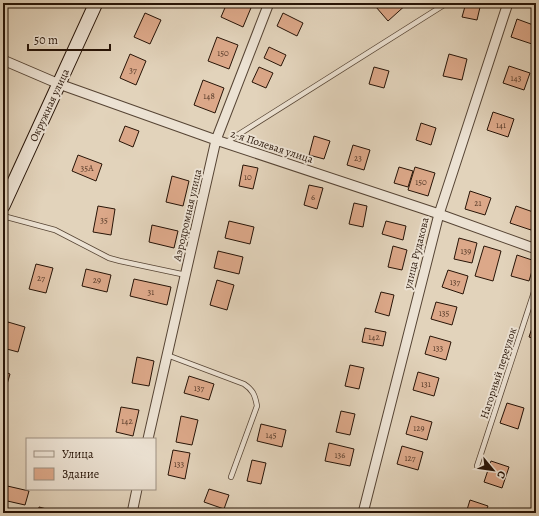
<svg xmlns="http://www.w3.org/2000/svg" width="539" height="516" font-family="Alegreya,serif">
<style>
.building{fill:#dca889;stroke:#271407}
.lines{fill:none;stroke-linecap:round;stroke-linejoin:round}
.lane-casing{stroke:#564434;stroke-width:6}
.street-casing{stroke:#564434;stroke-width:11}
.secondary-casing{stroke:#271407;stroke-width:15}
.lane{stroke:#ece2d3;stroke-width:4.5}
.street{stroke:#ece2d3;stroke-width:9}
.secondary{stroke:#ece2d3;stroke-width:13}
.labels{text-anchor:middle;stroke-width:4;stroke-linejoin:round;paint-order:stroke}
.number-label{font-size:9px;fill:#543928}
.street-label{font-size:11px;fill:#271407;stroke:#ece2d3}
</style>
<rect width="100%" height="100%" fill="#e2d3bb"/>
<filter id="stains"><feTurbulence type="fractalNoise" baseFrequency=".005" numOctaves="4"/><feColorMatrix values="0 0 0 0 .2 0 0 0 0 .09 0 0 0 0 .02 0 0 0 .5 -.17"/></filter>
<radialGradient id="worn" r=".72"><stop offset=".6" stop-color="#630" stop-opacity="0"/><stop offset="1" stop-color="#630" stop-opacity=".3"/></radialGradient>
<path class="building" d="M227 3H253L243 27 221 17Z
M380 3H408L388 21 376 7Z
M466 3H481L477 20 462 17Z
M145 13 161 20 150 44 134 37Z
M283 13 303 23 297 36 277 26Z
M517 19 536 26V32L532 44 511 37Z
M217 37 238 45 229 69 208 61Z
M269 47 286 55 281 66 264 58Z
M130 54 146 61 136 85 120 78Z
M449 54 467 59 462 80 443 76Z
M509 66 530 73 524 90 503 83Z
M259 67 273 73 266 88 252 82Z
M374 67 389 71 384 88 369 84Z
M203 80 224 88 215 113 194 105Z
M493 112 514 119 508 137 487 130Z
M421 123 436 128 431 145 416 140Z
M125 126 139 131 133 147 119 141Z
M314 136 330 141 324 159 309 155Z
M353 145 370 150 364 170 347 165Z
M78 155 102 164 96 181 72 171Z
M243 165 258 168 253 189 239 186Z
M399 167 413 171 408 187 394 183Z
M415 167 435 173 428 196 408 190Z
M172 176 189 181 183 206 166 202Z
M309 185 323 188 317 209 304 205Z
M470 191 491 198 485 215 465 209Z
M354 203 367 206 363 227 349 224Z
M98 206 115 209 111 235 93 232Z
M516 206 536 213 531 230 510 223Z
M229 221 254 227 250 244 225 238Z
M386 221 406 226 403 240 382 234Z
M152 225 178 231 174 248 149 242Z
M459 238 477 243 472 263 454 259Z
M393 246 407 250 402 270 388 267Z
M484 246 501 251 493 281 475 276Z
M218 251 243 257 239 274 214 268Z
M517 255 535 261 529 281 511 276Z
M36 264 53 268 46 293 29 289Z
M86 269 111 275 107 292 82 286Z
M448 270 468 276 463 294 442 287Z
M134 279 171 287 167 305 130 296Z
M217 280 234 285 227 310 210 305Z
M381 292 394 295 389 316 375 312Z
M436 302 457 307 452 325 431 319Z
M535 319H536V339L529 337Z
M8 322 25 327 18 352 3 348V340Z
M365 328 386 332 383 346 362 342Z
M430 336 451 342 446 360 425 354Z
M137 357 154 361 149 386 132 383Z
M350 365 364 368 359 389 345 386Z
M3 371 10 374 3 398Z
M418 372 439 378 434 396 413 390Z
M189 376 214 384 209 400 184 393Z
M507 403 524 408 518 429 500 423Z
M121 407 139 410 133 436 116 432Z
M341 411 355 414 350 435 336 432Z
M181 416 198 420 192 445 176 442Z
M411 416 432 422 427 440 406 434Z
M261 424 286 430 282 447 257 441Z
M329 443 354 449 350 466 325 461Z
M402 446 423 452 418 470 397 464Z
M173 450 190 453 185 479 168 475Z
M252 460 266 463 261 484 247 481Z
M491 461 509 467 502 488 484 482Z
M3 485 29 491 25 505 3 500Z
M209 489 229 495 224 509 204 502Z
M470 500 488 506 485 513H466Z
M39 507 62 513H38Z"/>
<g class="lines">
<defs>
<path id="lane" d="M225 143 447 3
M3 216 55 230 109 258 120 261 186 275
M167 355 244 384C253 390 255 395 257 406L231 477
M477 466 536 286"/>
<path id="street" d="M3 60 59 84 216 140 439 214 536 249
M148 439 216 140 269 3
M132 513 137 489
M363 513 439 214 508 3"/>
<path id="secondary" d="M3 206 96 3"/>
</defs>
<use href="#lane" class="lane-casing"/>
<use href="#street" class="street-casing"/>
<use href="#secondary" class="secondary-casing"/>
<use href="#lane" class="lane"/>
<use href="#street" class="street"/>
<use href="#secondary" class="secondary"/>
</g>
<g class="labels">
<g class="number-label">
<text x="223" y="56">150</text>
<text x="133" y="73">37</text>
<text x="516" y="81">143</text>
<text x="209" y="99">148</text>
<text x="501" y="128">141</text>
<text x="358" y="161">23</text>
<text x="87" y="171">35А</text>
<text x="248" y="180">10</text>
<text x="421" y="185">150</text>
<text x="313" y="200">6</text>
<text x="478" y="206">21</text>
<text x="104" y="223">35</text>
<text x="466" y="254">139</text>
<text x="41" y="281">27</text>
<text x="97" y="283">29</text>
<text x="455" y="285">137</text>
<text x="151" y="295">31</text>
<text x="444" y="316">135</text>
<text x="374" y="340">142</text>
<text x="438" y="351">133</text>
<text x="426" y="387">131</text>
<text x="199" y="391">137</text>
<text x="127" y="424">142</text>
<text x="419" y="431">129</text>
<text x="271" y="438">145</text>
<text x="340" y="458">136</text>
<text x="410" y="461">127</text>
<text x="179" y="467">133</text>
</g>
<g class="street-label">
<text transform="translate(49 105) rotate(-65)" y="4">Окружная улица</text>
<text transform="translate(272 146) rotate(18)" y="4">2-я Полевая улица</text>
<text transform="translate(187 215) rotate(-77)" y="4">Аэродромная улица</text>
<text transform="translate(416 253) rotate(-76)" y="4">улица Рудакова</text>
<text transform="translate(498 373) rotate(-72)" y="4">Нагорный переулок</text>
</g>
</g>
<rect width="539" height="516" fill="none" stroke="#e2d3bb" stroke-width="16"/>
<rect x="4" y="4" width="531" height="508" fill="none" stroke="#271407" stroke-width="2"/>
<rect x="8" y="8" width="523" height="500" fill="none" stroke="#271407"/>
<rect x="26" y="438" width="130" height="52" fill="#ece2d3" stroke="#9d9081"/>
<rect x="34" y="451" width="20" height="6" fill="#ece2d3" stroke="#9d9081"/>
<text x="62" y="458" font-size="12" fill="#271407">Улица</text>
<rect x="34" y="468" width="20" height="12" fill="#dca889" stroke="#9d9081"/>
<text x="62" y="478" font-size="12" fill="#271407">Здание</text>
<g transform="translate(493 470) rotate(119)" stroke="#ece2d3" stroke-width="3" paint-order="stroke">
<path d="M0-3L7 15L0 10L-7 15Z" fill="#271407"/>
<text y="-6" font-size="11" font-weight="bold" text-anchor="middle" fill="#271407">С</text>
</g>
<path d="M28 44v6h82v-6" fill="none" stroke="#271407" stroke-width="2"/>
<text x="34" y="44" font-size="12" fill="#271407" stroke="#ece2d3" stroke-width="3" paint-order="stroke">50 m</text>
<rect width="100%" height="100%" filter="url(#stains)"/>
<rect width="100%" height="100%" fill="url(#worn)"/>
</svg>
